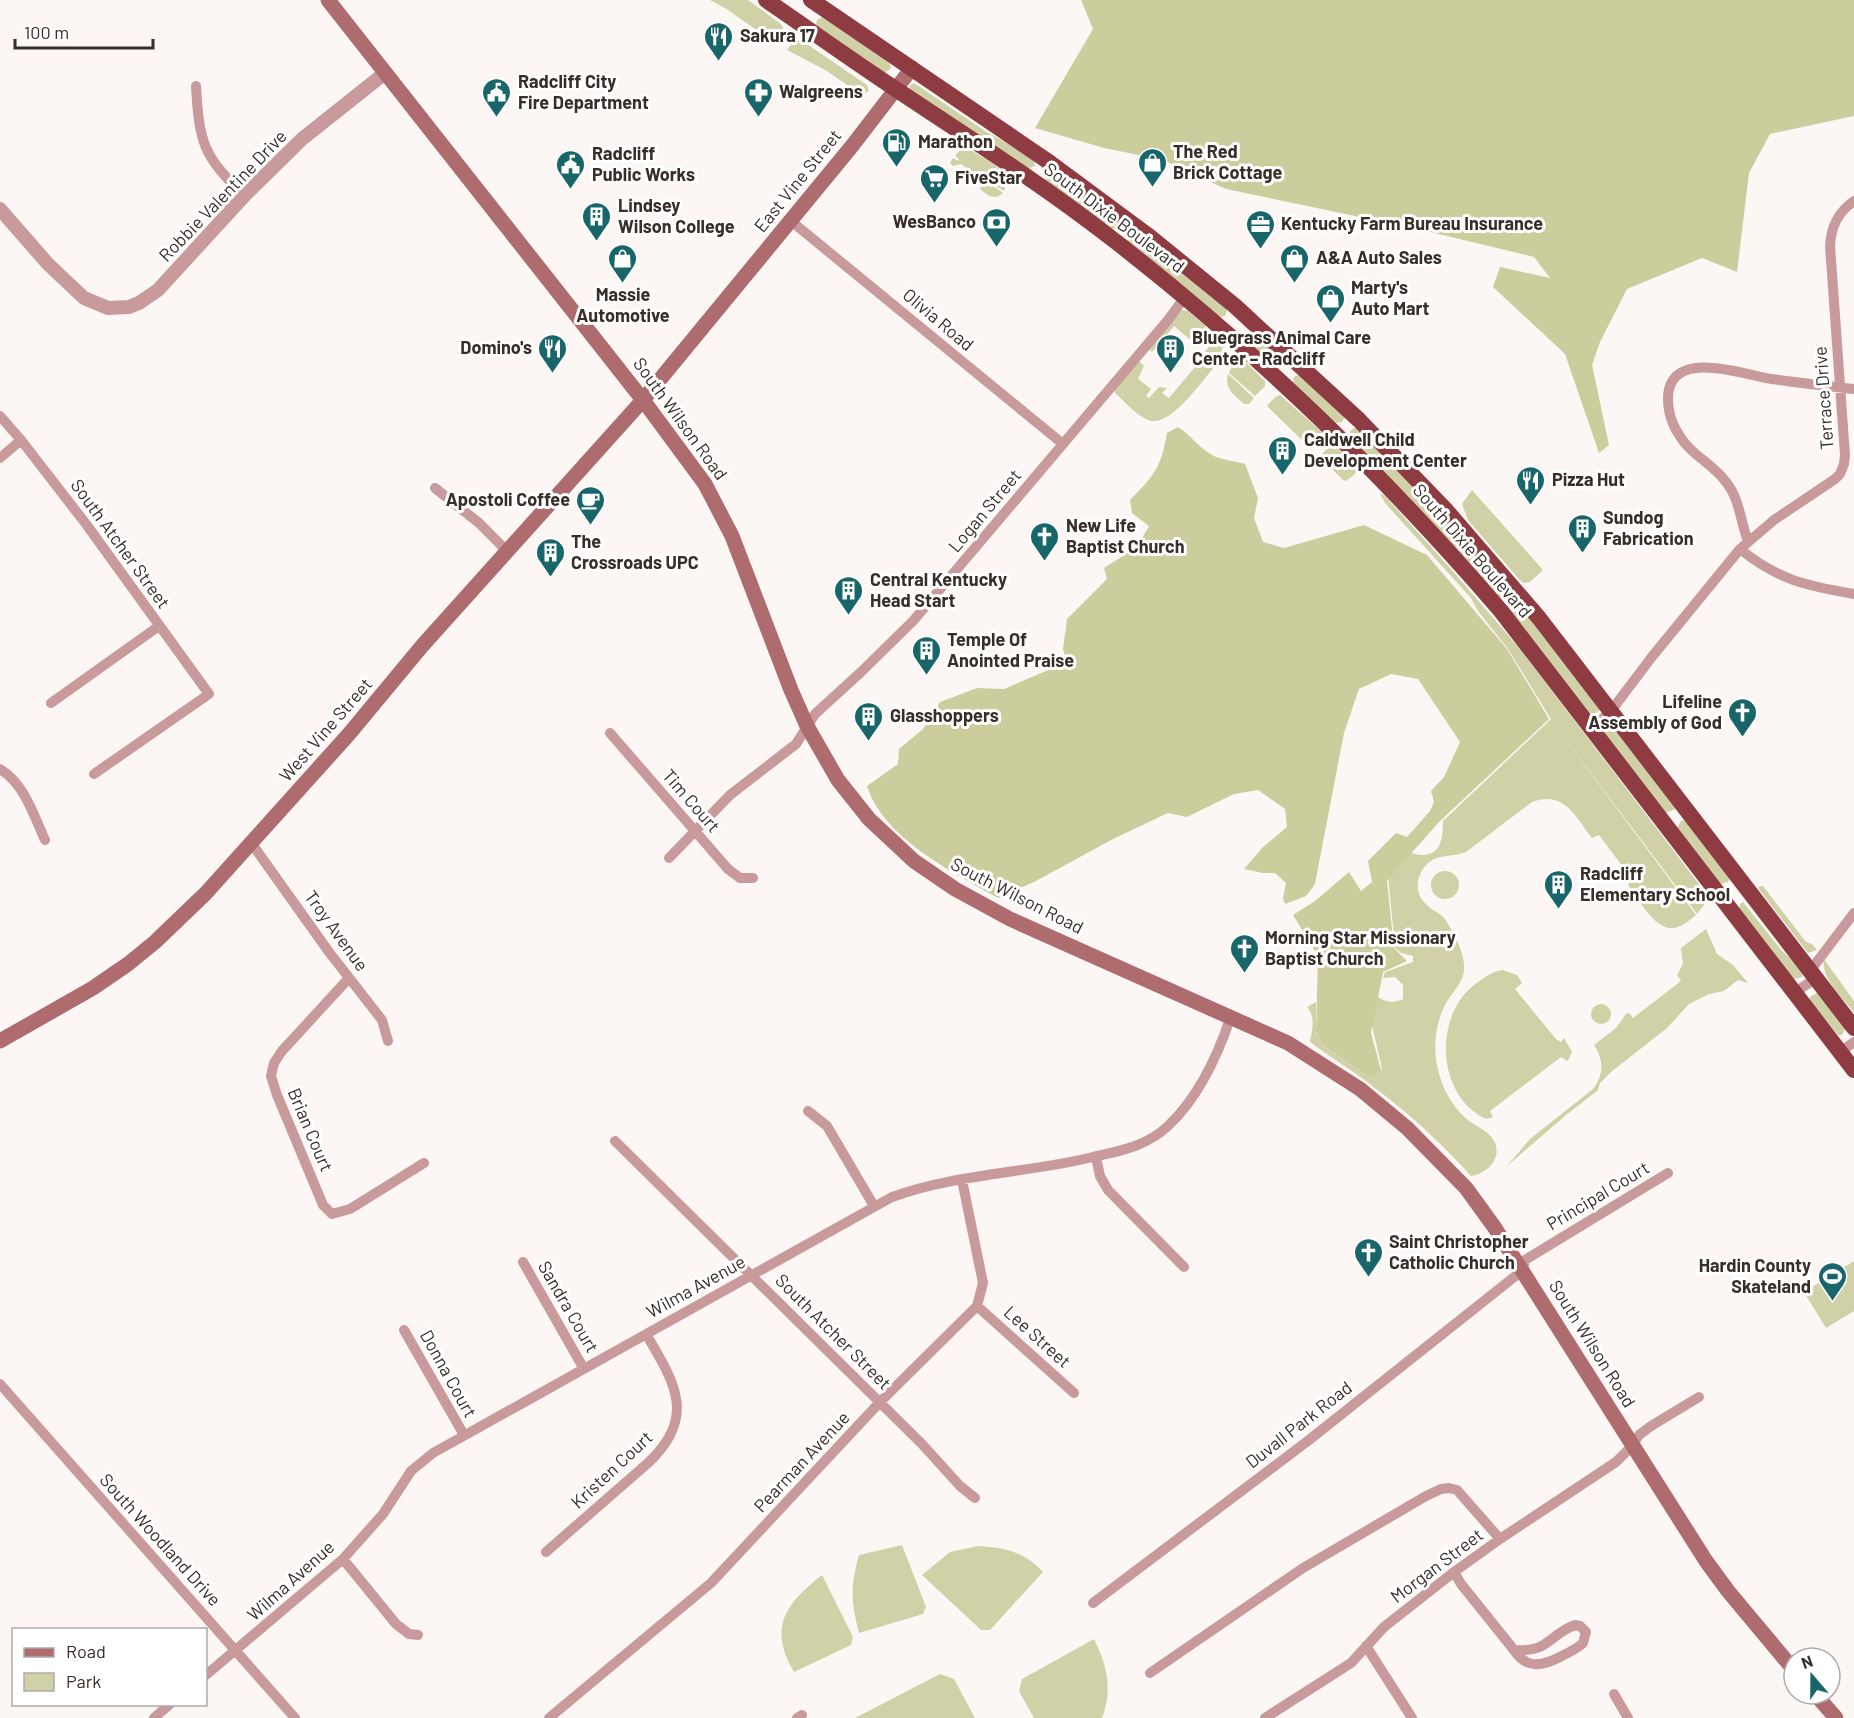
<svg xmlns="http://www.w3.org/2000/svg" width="1854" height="1718" font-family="Barlow,sans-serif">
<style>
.green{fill:#d0d1a6}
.forest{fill:#cccd9d}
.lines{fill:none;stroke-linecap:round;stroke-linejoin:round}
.minor{stroke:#c99a9b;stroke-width:10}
.tertiary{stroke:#c99a9b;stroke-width:14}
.secondary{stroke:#ae6c6e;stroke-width:15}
.trunk{stroke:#8f3b42;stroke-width:16}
.labels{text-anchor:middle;stroke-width:6;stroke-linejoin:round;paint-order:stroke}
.poi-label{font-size:18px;font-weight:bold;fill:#372d29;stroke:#fff;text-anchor:start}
.street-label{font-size:18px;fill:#372d29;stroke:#fff}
</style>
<rect width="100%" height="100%" fill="#fcf7f4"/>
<path class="green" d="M710 0H748L781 24 785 32 778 45 725 8Z
M822 17 889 61 891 68 885 73 816 25 817 20Z
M801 40 867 85 869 91 861 95 827 71 787 50 792 43Z
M914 83 988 133 1017 148 1034 161 1035 166 1028 169 910 90 909 86Z
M969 149C983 158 1013 170 1004 191L988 182 1003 193C995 201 987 195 980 189L982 181 961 164 953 166 950 163 953 158 958 161 959 159 955 156 960 150Z
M1050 172 1120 223 1117 229H1109L1047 183 1043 175Z
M1132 233 1225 306 1227 311 1225 316 1219 317 1126 240 1128 234Z
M1182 310 1188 311 1205 325 1204 333 1195 344 1174 326 1152 352 1149 349Z
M1254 334 1283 361 1277 367 1251 346 1249 337Z
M1216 338 1221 341 1223 347 1217 362 1205 352Z
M1205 355 1216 364 1215 366C1203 380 1168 430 1148 420 1136 415 1125 402 1115 393L1114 389 1139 361 1144 366 1138 379 1151 389 1146 396 1149 398 1159 387 1167 388 1162 393 1169 398Z
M1239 356 1265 381V386L1255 396 1229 373 1236 358Z
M1228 374 1254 398 1249 404H1244C1234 395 1224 389 1228 374Z
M1301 374 1343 413 1344 418 1342 422 1335 423 1293 382 1294 377Z
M1280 395 1324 434 1313 446 1305 443 1267 406 1275 397Z
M1354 428H1357L1396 466 1508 592 1501 599 1350 437V431Z
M1333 443 1357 468 1355 474 1346 481 1343 480 1321 458V455Z
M1472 490 1543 570 1530 582 1523 583 1518 578 1468 520 1462 504Z
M1380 494 1384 495 1451 569 1520 649 1705 892 1704 905 1697 914 1554 724 1696 915C1690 920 1683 926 1675 928 1656 932 1638 899 1628 885L1632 879 1599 835 1592 838C1575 816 1564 790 1532 802L1466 852C1454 857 1441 854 1431 861 1417 870 1412 892 1426 904 1431 910 1439 912 1444 918 1452 929 1463 950 1464 964 1466 979 1455 989 1448 1000 1433 1024 1432 1055 1441 1080 1446 1096 1456 1110 1469 1121 1477 1127 1489 1131 1494 1141 1503 1158 1487 1174 1471 1176 1442 1144 1410 1114 1375 1088 1354 1071 1331 1058 1310 1042 1312 1030 1316 1017 1307 1007L1316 1002V1033L1323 1046 1373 1080 1382 1069 1371 1021 1375 995C1384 1002 1393 1004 1403 999V985L1395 977 1383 978 1385 972 1413 962V956L1401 953 1395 948 1388 875 1408 852C1437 862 1443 846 1443 821L1551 719 1508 649 1478 611 1471 598 1385 503Z
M1513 606H1520L1600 710 1594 714 1589 713 1510 612Z
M1610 721 1675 808 1674 810 1665 813 1602 731 1603 725Z
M1685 820 1730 878 1728 882 1720 884 1677 828 1681 821Z
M1431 885a14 14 0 1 1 28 0a14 14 0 1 1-28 0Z
M1760 886H1763L1806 942 1812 944 1817 950 1808 953 1758 888Z
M1743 902 1782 951 1801 968 1803 974 1802 977 1795 979 1791 977 1739 909 1740 904Z
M1706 929 1717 954 1733 965 1748 983 1738 980 1724 991 1709 994 1689 1004 1667 1028 1611 1072 1600 1083 1598 1090 1565 1116 1507 1166 1530 1139 1593 1089C1604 1075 1604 1060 1594 1045L1616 1028 1626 1014 1629 1013 1633 1018 1681 981 1677 975 1683 964 1681 948Z
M1824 959 1854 1001V1012C1843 999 1820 977 1824 959Z
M1503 970 1517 975 1522 983 1515 989 1556 1039 1561 1042 1564 1038 1572 1052 1568 1061 1561 1057 1490 1111 1493 1117 1486 1119C1435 1095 1433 1012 1478 982 1487 976 1493 971 1503 970Z
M1817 993 1820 994 1846 1027 1842 1035H1838L1810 1001V997Z
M1591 1014a10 10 0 1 1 20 0a10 10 0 1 1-20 0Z
M1854 1261V1311L1826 1328 1804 1292Z
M902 1545 926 1607 923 1614 859 1633C851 1601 850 1587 859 1555Z
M978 1546C1006 1548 1023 1551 1043 1572L990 1630H981L922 1575 950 1552Z
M822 1575 853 1637 851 1645 794 1672C768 1628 785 1604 822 1575Z
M1094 1639C1107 1665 1113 1690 1102 1718H1034L1019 1691 1022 1679Z
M940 1674 954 1679 975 1718H855Z"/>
<path class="forest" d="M1081 0H1854V116L1770 134 1749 173 1737 272 1702 258 1627 289 1600 342 1592 365 1609 445 1599 453 1565 354 1493 287 1500 267 1550 278 1534 257 1422 230 1226 189 1163 160 1104 148 1035 128 1093 29Z
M1178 427C1191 435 1199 448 1212 455 1221 460 1235 461 1245 464L1258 498 1254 518 1263 542 1284 548 1364 525 1427 555 1507 649 1549 719 1439 822 1387 881 1394 948 1407 961 1383 972 1371 1033 1381 1070 1373 1080 1322 1045 1316 1032 1318 956 1293 915 1315 901 1349 872 1361 891 1372 882 1368 861 1396 833 1407 837 1430 811 1434 802 1431 791 1444 777 1460 742 1418 679 1391 674 1359 689 1344 733 1315 884 1306 896 1285 904 1283 898 1286 883 1275 873H1263L1244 869 1263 847 1287 827 1285 809 1258 790 1234 794 1187 817 1168 813 1113 839 1034 882 998 898C954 873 883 838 867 786L898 764 899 749 923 729 940 702 977 688 1004 689 1067 662 1063 649 1067 619 1107 579 1104 568 1137 547 1149 526 1132 513 1130 500C1155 475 1161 467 1167 433Z"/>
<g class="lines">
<path class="minor" d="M196 86C199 140 203 159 245 195
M791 221 1063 444
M0 416 21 440 86 524 209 694 94 774
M0 458 21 440
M435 488 479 523 507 551
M1748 541C1740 521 1740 499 1726 482 1712 463 1689 454 1678 433 1670 421 1666 404 1669 389 1679 350 1745 375 1772 379 1799 383 1827 386 1854 389
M1740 549C1778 580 1807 586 1854 594
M51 703 159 626
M1592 728 1611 711 1651 658 1740 549 1774 520 1835 479 1840 474 1844 464 1845 455 1830 246C1831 226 1838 212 1854 201
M610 733 728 869 740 878H753
M0 769C24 783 34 816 45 840
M252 844 329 952 382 1020 388 1041
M669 858 730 795 796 744 815 714 860 673 913 621 1168 320 1185 297
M1810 971 1854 913
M349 978 282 1051 274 1063 271 1076 277 1095 323 1205 332 1214 350 1209 424 1163
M1794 993 1816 978
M1840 1052 1854 1042
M808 1111 827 1126 874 1206
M615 1141 922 1444 960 1486 975 1498
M1096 1157 1100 1176 1108 1190 1184 1267
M523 1262 584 1369
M977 1306 1074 1393
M404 1330 464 1435
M0 1384 295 1718
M546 1552 648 1463C697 1417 675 1383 646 1334
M343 1559 396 1624 409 1634 418 1635
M1454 1572 1461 1584 1514 1650
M1093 1603 1309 1440 1523 1270 1525 1260 1668 1173
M1575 1625 1580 1626 1586 1632 1583 1643C1577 1649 1569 1652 1562 1656 1543 1666 1527 1670 1514 1650 1549 1653 1548 1635 1575 1625Z
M1366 1646 1412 1718
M1150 1673 1303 1568 1426 1496 1441 1489 1449 1488 1457 1490 1500 1539
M206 1675 343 1559 383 1514 411 1471 433 1453 892 1197C955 1174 1027 1173 1093 1157 1120 1151 1147 1146 1168 1126 1199 1097 1218 1055 1231 1016
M1614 1694 1628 1718
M154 1718 170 1704
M549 1718 711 1583 880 1402 977 1306 983 1283 962 1180
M797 1718 802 1715
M1265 1718 1351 1663 1384 1627 1454 1572 1500 1539 1616 1462 1633 1445 1639 1435 1651 1426 1699 1397"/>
<path class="tertiary" d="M0 209 48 264 84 298 108 308 129 307 139 303 158 290 245 195 302 139 385 73"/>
<path class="secondary" d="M328 0 643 400 705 484 732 536 791 690 807 726 838 780 869 819 914 861 955 889 1010 919 1288 1043 1360 1089 1407 1128 1466 1188 1495 1228 1706 1561 1728 1591 1794 1670
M0 1041 93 988 128 964 155 942 206 893 349 734 422 646 643 400 852 146 912 68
M1815 1694 1836 1718"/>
<path class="trunk" d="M766 0C810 30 853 61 897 90 971 139 1046 187 1115 241 1259 353 1382 473 1501 611L1854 1070
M811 0 1046 160 1150 237 1235 306 1359 420 1445 509 1539 618 1854 1028"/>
</g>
<defs>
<symbol id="restaurant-pin" viewBox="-11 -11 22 30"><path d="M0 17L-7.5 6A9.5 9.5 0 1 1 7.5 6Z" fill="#186669" stroke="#fff"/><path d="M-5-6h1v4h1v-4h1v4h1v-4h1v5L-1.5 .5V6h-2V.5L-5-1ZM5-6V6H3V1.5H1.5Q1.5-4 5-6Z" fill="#fff"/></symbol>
<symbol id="civic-pin" viewBox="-11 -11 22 30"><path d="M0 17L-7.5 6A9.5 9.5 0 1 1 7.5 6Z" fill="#186669" stroke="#fff"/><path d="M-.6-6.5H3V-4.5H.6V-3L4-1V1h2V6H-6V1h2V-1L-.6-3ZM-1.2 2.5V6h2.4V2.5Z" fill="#fff"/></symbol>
<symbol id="pharmacy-pin" viewBox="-11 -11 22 30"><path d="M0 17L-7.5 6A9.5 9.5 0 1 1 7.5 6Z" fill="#186669" stroke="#fff"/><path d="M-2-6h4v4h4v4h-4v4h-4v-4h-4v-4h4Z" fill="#fff"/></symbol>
<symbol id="fuel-pin" viewBox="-11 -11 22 30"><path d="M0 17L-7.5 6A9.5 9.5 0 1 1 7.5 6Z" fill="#186669" stroke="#fff"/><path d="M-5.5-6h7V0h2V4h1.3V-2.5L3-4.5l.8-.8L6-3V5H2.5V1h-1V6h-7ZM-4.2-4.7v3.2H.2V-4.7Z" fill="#fff"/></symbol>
<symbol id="shop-pin" viewBox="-11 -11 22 30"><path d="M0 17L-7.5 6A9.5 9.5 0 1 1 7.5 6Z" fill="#186669" stroke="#fff"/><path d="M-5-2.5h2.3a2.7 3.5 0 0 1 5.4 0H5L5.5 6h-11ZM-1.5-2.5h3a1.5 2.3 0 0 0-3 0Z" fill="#fff"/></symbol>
<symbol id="supermarket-pin" viewBox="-11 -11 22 30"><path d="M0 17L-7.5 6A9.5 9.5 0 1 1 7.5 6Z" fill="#186669" stroke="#fff"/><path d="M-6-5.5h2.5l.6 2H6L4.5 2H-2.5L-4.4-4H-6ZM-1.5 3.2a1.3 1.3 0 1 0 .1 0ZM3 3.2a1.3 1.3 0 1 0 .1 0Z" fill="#fff"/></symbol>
<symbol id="building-pin" viewBox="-11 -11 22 30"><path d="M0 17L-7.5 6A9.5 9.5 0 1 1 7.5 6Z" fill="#186669" stroke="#fff"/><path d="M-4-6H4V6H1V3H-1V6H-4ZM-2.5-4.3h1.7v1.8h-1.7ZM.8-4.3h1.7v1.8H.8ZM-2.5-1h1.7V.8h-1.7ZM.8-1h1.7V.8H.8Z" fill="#fff"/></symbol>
<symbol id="bank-pin" viewBox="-11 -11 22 30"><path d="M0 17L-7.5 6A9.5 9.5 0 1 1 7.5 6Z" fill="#186669" stroke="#fff"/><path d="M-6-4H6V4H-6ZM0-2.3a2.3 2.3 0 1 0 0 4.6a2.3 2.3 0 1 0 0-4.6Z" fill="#fff"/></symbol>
<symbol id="office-pin" viewBox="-11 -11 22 30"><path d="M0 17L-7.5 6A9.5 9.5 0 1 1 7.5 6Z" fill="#186669" stroke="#fff"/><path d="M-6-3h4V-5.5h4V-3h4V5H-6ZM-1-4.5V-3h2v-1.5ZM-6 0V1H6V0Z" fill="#fff"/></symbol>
<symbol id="cafe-pin" viewBox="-11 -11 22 30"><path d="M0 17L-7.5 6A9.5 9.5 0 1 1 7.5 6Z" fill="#186669" stroke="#fff"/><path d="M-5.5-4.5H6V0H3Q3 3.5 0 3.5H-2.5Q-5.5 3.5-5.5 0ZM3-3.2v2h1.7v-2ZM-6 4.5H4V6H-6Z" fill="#fff"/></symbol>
<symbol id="church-pin" viewBox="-11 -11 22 30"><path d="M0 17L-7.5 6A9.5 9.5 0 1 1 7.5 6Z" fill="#186669" stroke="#fff"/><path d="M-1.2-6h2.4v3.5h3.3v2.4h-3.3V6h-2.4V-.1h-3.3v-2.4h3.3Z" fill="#fff"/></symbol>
<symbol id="stadium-pin" viewBox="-11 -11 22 30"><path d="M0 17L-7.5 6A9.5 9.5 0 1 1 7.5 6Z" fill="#186669" stroke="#fff"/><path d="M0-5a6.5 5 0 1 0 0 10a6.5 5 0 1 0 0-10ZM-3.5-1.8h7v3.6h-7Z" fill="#fff"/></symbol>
</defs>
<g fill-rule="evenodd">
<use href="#restaurant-pin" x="702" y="20" width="33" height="45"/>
<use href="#civic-pin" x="480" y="76" width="33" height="45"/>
<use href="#pharmacy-pin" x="742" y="76" width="33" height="45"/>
<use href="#fuel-pin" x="880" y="126" width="33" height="45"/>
<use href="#shop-pin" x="1136" y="146" width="33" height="45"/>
<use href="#civic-pin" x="554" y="148" width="33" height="45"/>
<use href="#supermarket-pin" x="918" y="162" width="33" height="45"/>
<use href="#building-pin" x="580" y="200" width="33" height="45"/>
<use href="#bank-pin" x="980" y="206" width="33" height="45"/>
<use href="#office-pin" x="1244" y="208" width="33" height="45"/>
<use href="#shop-pin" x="606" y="242" width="33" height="45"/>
<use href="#shop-pin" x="1278" y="242" width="33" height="45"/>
<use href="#shop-pin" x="1314" y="282" width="33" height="45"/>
<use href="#restaurant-pin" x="536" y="332" width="33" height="45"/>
<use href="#building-pin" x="1154" y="332" width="33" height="45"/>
<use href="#building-pin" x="1266" y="434" width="33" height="45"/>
<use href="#restaurant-pin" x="1514" y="464" width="33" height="45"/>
<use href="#cafe-pin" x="574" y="484" width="33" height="45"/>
<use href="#building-pin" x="1566" y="512" width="33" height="45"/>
<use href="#church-pin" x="1028" y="520" width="33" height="45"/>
<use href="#building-pin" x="534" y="536" width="33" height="45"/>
<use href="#building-pin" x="832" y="574" width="33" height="45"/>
<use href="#building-pin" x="910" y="634" width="33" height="45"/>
<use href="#church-pin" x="1726" y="696" width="33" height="45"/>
<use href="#building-pin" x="852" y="700" width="33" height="45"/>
<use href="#building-pin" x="1542" y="868" width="33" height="45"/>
<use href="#church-pin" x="1228" y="932" width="33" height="45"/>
<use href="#church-pin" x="1352" y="1236" width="33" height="45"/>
<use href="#stadium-pin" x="1816" y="1260" width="33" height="45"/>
</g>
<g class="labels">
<g class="poi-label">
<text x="740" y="42">Sakura 17</text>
<text x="518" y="88">Radcliff City<tspan x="518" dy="21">Fire Department</tspan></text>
<text x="779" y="98">Walgreens</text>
<text x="918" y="148">Marathon</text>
<text x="1173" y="158">The Red<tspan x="1173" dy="21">Brick Cottage</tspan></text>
<text x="592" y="160">Radcliff<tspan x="592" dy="21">Public Works</tspan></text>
<text x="955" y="184">FiveStar</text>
<text x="618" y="212">Lindsey<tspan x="618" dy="21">Wilson College</tspan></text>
<text x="976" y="228" text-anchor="end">WesBanco</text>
<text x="1281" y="230">Kentucky Farm Bureau Insurance</text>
<text x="1316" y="264">A&amp;A Auto Sales</text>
<text x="1351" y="294">Marty's<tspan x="1351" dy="21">Auto Mart</tspan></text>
<text x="623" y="301" text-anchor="middle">Massie<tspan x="623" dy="21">Automotive</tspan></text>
<text x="1192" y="344">Bluegrass Animal Care<tspan x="1192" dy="21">Center – Radcliff</tspan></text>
<text x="532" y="354" text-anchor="end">Domino's</text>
<text x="1304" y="446">Caldwell Child<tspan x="1304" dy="21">Development Center</tspan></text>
<text x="1552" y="486">Pizza Hut</text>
<text x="570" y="506" text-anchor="end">Apostoli Coffee</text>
<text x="1603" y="524">Sundog<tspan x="1603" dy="21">Fabrication</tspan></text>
<text x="1066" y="532">New Life<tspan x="1066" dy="21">Baptist Church</tspan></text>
<text x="571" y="548">The<tspan x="571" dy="21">Crossroads UPC</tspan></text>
<text x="870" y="586">Central Kentucky<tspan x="870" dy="21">Head Start</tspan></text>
<text x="947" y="646">Temple Of<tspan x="947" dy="21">Anointed Praise</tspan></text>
<text x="1722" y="708" text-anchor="end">Lifeline<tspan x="1722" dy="21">Assembly of God</tspan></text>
<text x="890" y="722">Glasshoppers</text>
<text x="1580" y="880">Radcliff<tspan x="1580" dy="21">Elementary School</tspan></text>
<text x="1265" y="944">Morning Star Missionary<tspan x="1265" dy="21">Baptist Church</tspan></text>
<text x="1389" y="1248">Saint Christopher<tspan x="1389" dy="21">Catholic Church</tspan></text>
<text x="1811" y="1272" text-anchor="end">Hardin County<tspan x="1811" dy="21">Skateland</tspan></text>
</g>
<g class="street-label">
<text transform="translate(798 181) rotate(-51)" y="6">East Vine Street</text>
<text transform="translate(223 196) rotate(-46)" y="6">Robbie Valentine Drive</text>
<text transform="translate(1114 218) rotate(37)" y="6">South Dixie Boulevard</text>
<text transform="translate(938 320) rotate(40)" y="6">Olivia Road</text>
<text transform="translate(1824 398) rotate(-94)" y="6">Terrace Drive</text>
<text transform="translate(680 419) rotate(54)" y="6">South Wilson Road</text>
<text transform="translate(985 511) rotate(-50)" y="6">Logan Street</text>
<text transform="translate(120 544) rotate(54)" y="6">South Atcher Street</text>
<text transform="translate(1472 551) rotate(49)" y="6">South Dixie Boulevard</text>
<text transform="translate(326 730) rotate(-49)" y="6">West Vine Street</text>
<text transform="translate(691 801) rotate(49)" y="6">Tim Court</text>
<text transform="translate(1017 896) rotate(27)" y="6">South Wilson Road</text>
<text transform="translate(336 931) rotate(54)" y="6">Troy Avenue</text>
<text transform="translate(310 1130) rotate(67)" y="6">Brian Court</text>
<text transform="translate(1598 1196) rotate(-31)" y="6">Principal Court</text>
<text transform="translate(696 1287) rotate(-29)" y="6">Wilma Avenue</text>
<text transform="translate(568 1307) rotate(60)" y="6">Sandra Court</text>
<text transform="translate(833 1332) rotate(45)" y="6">South Atcher Street</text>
<text transform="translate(1037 1337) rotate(42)" y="6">Lee Street</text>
<text transform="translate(1592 1344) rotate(58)" y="6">South Wilson Road</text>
<text transform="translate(448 1374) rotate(61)" y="6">Donna Court</text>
<text transform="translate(1299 1425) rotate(-38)" y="6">Duvall Park Road</text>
<text transform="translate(802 1462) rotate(-47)" y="6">Pearman Avenue</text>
<text transform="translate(612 1470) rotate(-43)" y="6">Kristen Court</text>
<text transform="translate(160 1540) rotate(48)" y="6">South Woodland Drive</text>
<text transform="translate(1437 1566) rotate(-37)" y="6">Morgan Street</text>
<text transform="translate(291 1581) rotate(-42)" y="6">Wilma Avenue</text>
</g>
</g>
<rect x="12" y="1628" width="195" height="78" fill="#ffffff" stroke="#afaba9" stroke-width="1.5"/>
<rect x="24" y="1648" width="30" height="9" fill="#ae6c6e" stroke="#afaba9" stroke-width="1.5"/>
<text x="66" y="1658" font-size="18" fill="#372d29">Road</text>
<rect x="24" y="1673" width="30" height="18" fill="#d0d1a6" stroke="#afaba9" stroke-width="1.5"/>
<text x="66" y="1688" font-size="18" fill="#372d29">Park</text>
<g transform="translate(1812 1676) rotate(340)"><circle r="28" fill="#ffffff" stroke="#afaba9" stroke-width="1.5"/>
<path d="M0-4.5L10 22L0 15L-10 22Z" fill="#186669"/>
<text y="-9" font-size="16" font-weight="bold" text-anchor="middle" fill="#372d29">N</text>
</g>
<path d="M15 39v9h138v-9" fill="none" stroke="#372d29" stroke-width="3"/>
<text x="24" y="39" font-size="18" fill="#372d29" stroke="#ffffff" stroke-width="4.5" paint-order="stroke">100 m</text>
</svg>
